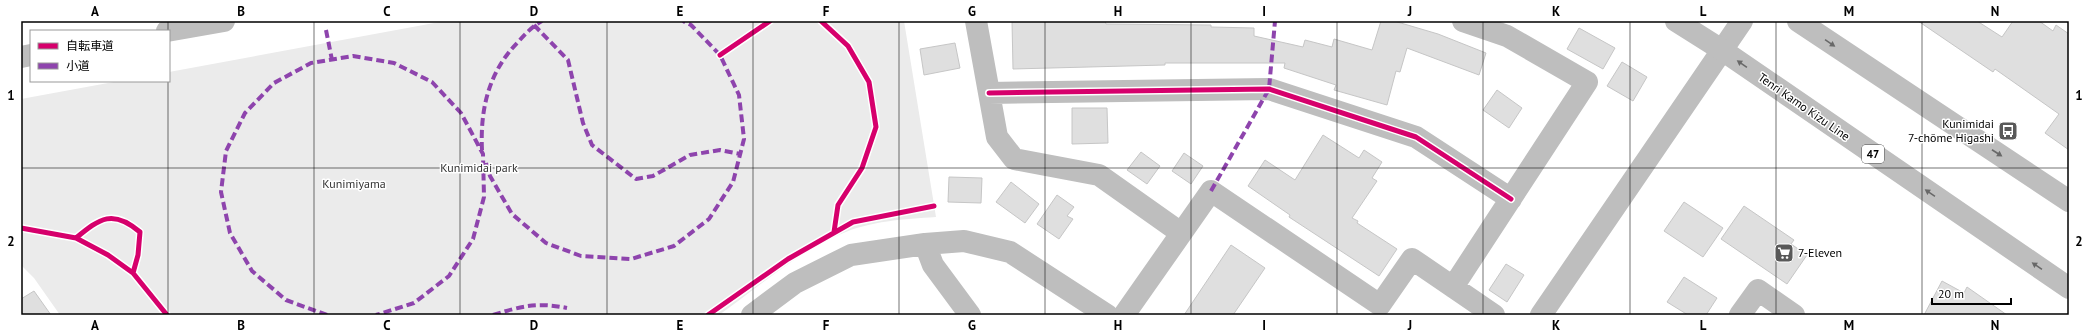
<svg xmlns="http://www.w3.org/2000/svg" width="2090" height="336" font-family="'PT Sans','Noto Sans JP',sans-serif">
<style>
.green{fill:#ebebeb}
.building{fill:#dfdfdf;stroke:#c6c6c6}
.lines{fill:none;stroke-linecap:round;stroke-linejoin:round}
.minor{stroke:#bebebe;stroke-width:22}
.major{stroke:#bebebe;stroke-width:22}
.quiet{stroke:#8e44ad;stroke-width:4;stroke-dasharray:8 4;stroke-linecap:butt}
.cycleway-casing{stroke:#fff;stroke-width:8}
.cycleway{stroke:#d6006c;stroke-width:5}
.oneway{fill:#686868}
.grid{fill:none;stroke:#000;stroke-width:1;stroke-opacity:0.55}
.labels{text-anchor:middle;stroke-width:3;stroke-linejoin:round;paint-order:stroke}
.shield{fill:#fff;stroke:#4c4c4c;stroke-width:1}
.shield-label{font-size:11px;font-weight:bold;fill:#000}
.street-label{font-size:12px;fill:#000;stroke:#fff}
.poi-label{font-size:12px;fill:#000;stroke:#fff;text-anchor:end}
.park-label{font-size:12px;fill:#323232;stroke:#fff}
.neatline{fill:none;stroke:#000;stroke-width:1.5}
.grid-label{font-size:13px;text-anchor:middle;font-weight:bold;fill:#000}
</style>
<rect width="100%" height="100%" fill="#fff"/>
<path class="green" d="M445 21H904L936 217C904 219 870 221 841 234 798 252 757 288 719 315H60L34 278 21 265V99L119 81H169V72Z"/>
<path class="building" d="M1012 21H1105L1106 24 1211 25V27L1254 28V36L1303 47 1305 40 1332 47 1334 39 1372 50 1381 21H1394L1438 34 1486 53 1479 75 1407 48 1400 72 1396 71 1387 105 1334 90 1336 85 1284 68 1285 63H1165V65L1013 69Z
M1918 21H1977L2002 37 2013 21H2039L2053 31 2056 25 2069 34V150L2045 133 2059 114 1995 69 1993 72Z
M1579 28 1615 48 1603 69 1567 49Z
M955 43 960 68 924 75 920 49Z
M1622 62 1647 77 1633 101 1607 86Z
M1497 90 1522 108 1509 128 1483 110Z
M1072 108H1107L1108 143 1072 144Z
M1323 135 1359 158 1364 150 1382 162 1372 178 1377 181 1352 218 1358 221 1357 223 1397 249 1379 276 1289 217 1290 215 1248 186 1265 160 1295 180Z
M1141 152 1160 166 1147 184 1127 170Z
M1184 153 1203 166 1191 184 1172 171Z
M949 177 982 178 981 203 948 202Z
M1011 182 1039 204 1025 223 996 202Z
M1057 195 1074 207 1067 216 1073 219 1059 239 1037 224Z
M1684 202 1723 228 1703 257 1664 231Z
M1744 206 1794 240 1791 244 1807 255 1787 284 1721 239Z
M1231 245 1265 268 1233 315H1184Z
M1506 264 1524 275 1507 302 1489 290Z
M1684 277 1717 298 1706 315H1688L1667 302Z
M1942 281 1964 293 1967 287 2007 315H1924Z
M34 291 51 315H21V299Z"/>
<g class="lines">
<path class="minor" d="M976 21 997 137 1014 159 1099 175 1181 233
M989 93 1269 89 1416 137 1511 199
M925 244 933 265 970 315
M1453 287 1587 82 1507 36 1463 21
M752 315 795 283 851 255 925 244 964 241 1010 252 1107 315
M1124 315 1211 191 1380 305 1412 259 1494 315
M1541 315 1742 21
M1740 315 1758 290 1794 315"/>
<path class="major" d="M1676 21 1722 50 2069 288
M1798 21 2069 201
M167 31 224 21
M21 57 31 55"/>
<path class="quiet" d="M534 25 568 60 583 123 592 145 636 179 653 176 690 155 720 150 740 154
M326 30 332 60
M482 150C480 108 489 71 519 41 526 33 533 26 542 21
M486 163 490 176 512 214 546 243 581 256 631 259 674 246 709 219 733 182 744 139 739 95 720 55 691 25 683 21
M1211 191 1269 89 1275 21
M327 315 286 300 252 271 230 233 221 192 226 151 245 113 274 83 311 63 353 56 394 63 432 82 461 113 483 154 484 197 473 239 449 276 414 303 376 315
M493 315C522 306 537 302 567 308"/>
<defs>
<path id="cycleway" d="M821 21 848 46 869 82 876 127 862 168 838 205 834 232
M720 55 770 21
M989 93 1269 89 1416 137 1511 199
M21 228 76 238 108 255 133 273 167 315
M76 238C100 218 113 209 140 232L138 255 133 273
M708 315 788 259 853 222 934 206"/>
</defs>
<use href="#cycleway" class="cycleway-casing"/>
<use href="#cycleway" class="cycleway"/>
</g>
<defs><path id="oneway-solid" d="M-6-.8H1V-3.2L6.5 0L1 3.2V.8H-6Z"/></defs>
<g class="oneway">
<use href="#oneway-solid" transform="translate(1830 43) rotate(34)"/>
<use href="#oneway-solid" transform="translate(1742 64) rotate(-145)"/>
<use href="#oneway-solid" transform="translate(1997 153) rotate(33)"/>
<use href="#oneway-solid" transform="translate(1930 193) rotate(-146)"/>
<use href="#oneway-solid" transform="translate(2037 266) rotate(-146)"/>
</g>
<path class="grid" d="M168 21V31M314 21V315M460 21V315M607 21V315M753 21V315M899 21V315M1045 21V315M1191 21V315M1337 21V315M1483 21V315M1630 21V315M1776 21V315M1922 21V315M168 81V315M21 168H2069"/>
<defs>
<symbol id="bus-square" viewBox="-11 -11 22 22"><rect x="-9" y="-9" width="18" height="18" rx="4" fill="#595959" stroke="#fff"/><path d="M-5-6H5V4H4V6H2V4H-2V6H-4V4H-5ZM-3.5-4V0h7V-4ZM-3.5 1.2v1.5H-2V1.2ZM2 1.2v1.5H3.5V1.2Z" fill="#fff"/></symbol>
<symbol id="supermarket-square" viewBox="-11 -11 22 22"><rect x="-9" y="-9" width="18" height="18" rx="4" fill="#595959" stroke="#fff"/><path d="M-6-5.5h2.5l.6 2H6L4.5 2H-2.5L-4.4-4H-6ZM-1.5 3.2a1.3 1.3 0 1 0 .1 0ZM3 3.2a1.3 1.3 0 1 0 .1 0Z" fill="#fff"/></symbol>
</defs>
<g fill-rule="evenodd">
<use href="#bus-square" x="1997" y="120" width="22" height="22"/>
<use href="#supermarket-square" x="1773" y="242" width="22" height="22"/>
</g>
<g class="labels">
<rect class="shield" x="1862" y="145" width="22" height="18" rx="3"/>
<g class="shield-label">
<text x="1873" y="158">47</text>
</g>
<g class="street-label">
<text transform="translate(1804 107) rotate(35)" y="4">Tenri Kamo Kizu Line</text>
</g>
<g class="poi-label">
<text x="1994" y="128">Kunimidai<tspan x="1994" dy="14">7-chōme Higashi</tspan></text>
<text x="1798" y="257" text-anchor="start">7-Eleven</text>
</g>
<g class="park-label">
<text x="479" y="172">Kunimidai park</text>
<text x="354" y="188">Kunimiyama</text>
</g>
</g>
<rect width="2090" height="336" fill="none" stroke="#ffffff" stroke-width="44"/>
<rect x="30" y="30" width="140" height="52" fill="#ffffff" stroke="#999999"/>
<rect x="38" y="43" width="20" height="6" fill="#d6006c" stroke="#999999"/>
<text x="66" y="50" font-size="12" fill="#000000">自転車道</text>
<rect x="38" y="63" width="20" height="6" fill="#8e44ad" stroke="#999999"/>
<text x="66" y="70" font-size="12" fill="#000000">小道</text>
<path d="M1932 298v6h79v-6" fill="none" stroke="#000000" stroke-width="2"/>
<text x="1938" y="298" font-size="12" fill="#000000" stroke="#ffffff" stroke-width="3" paint-order="stroke">20 m</text>
<rect x="22" y="22" width="2046" height="292" class="neatline"/>
<g class="grid-label">
<text x="95" y="16">A</text>
<text x="241" y="16">B</text>
<text x="387" y="16">C</text>
<text x="534" y="16">D</text>
<text x="680" y="16">E</text>
<text x="826" y="16">F</text>
<text x="972" y="16">G</text>
<text x="1118" y="16">H</text>
<text x="1264" y="16">I</text>
<text x="1410" y="16">J</text>
<text x="1556" y="16">K</text>
<text x="1703" y="16">L</text>
<text x="1849" y="16">M</text>
<text x="1995" y="16">N</text>
<text x="11" y="100">1</text>
<text x="2079" y="100">1</text>
<text x="11" y="246">2</text>
<text x="2079" y="246">2</text>
<text x="95" y="330">A</text>
<text x="241" y="330">B</text>
<text x="387" y="330">C</text>
<text x="534" y="330">D</text>
<text x="680" y="330">E</text>
<text x="826" y="330">F</text>
<text x="972" y="330">G</text>
<text x="1118" y="330">H</text>
<text x="1264" y="330">I</text>
<text x="1410" y="330">J</text>
<text x="1556" y="330">K</text>
<text x="1703" y="330">L</text>
<text x="1849" y="330">M</text>
<text x="1995" y="330">N</text>
</g>
</svg>
